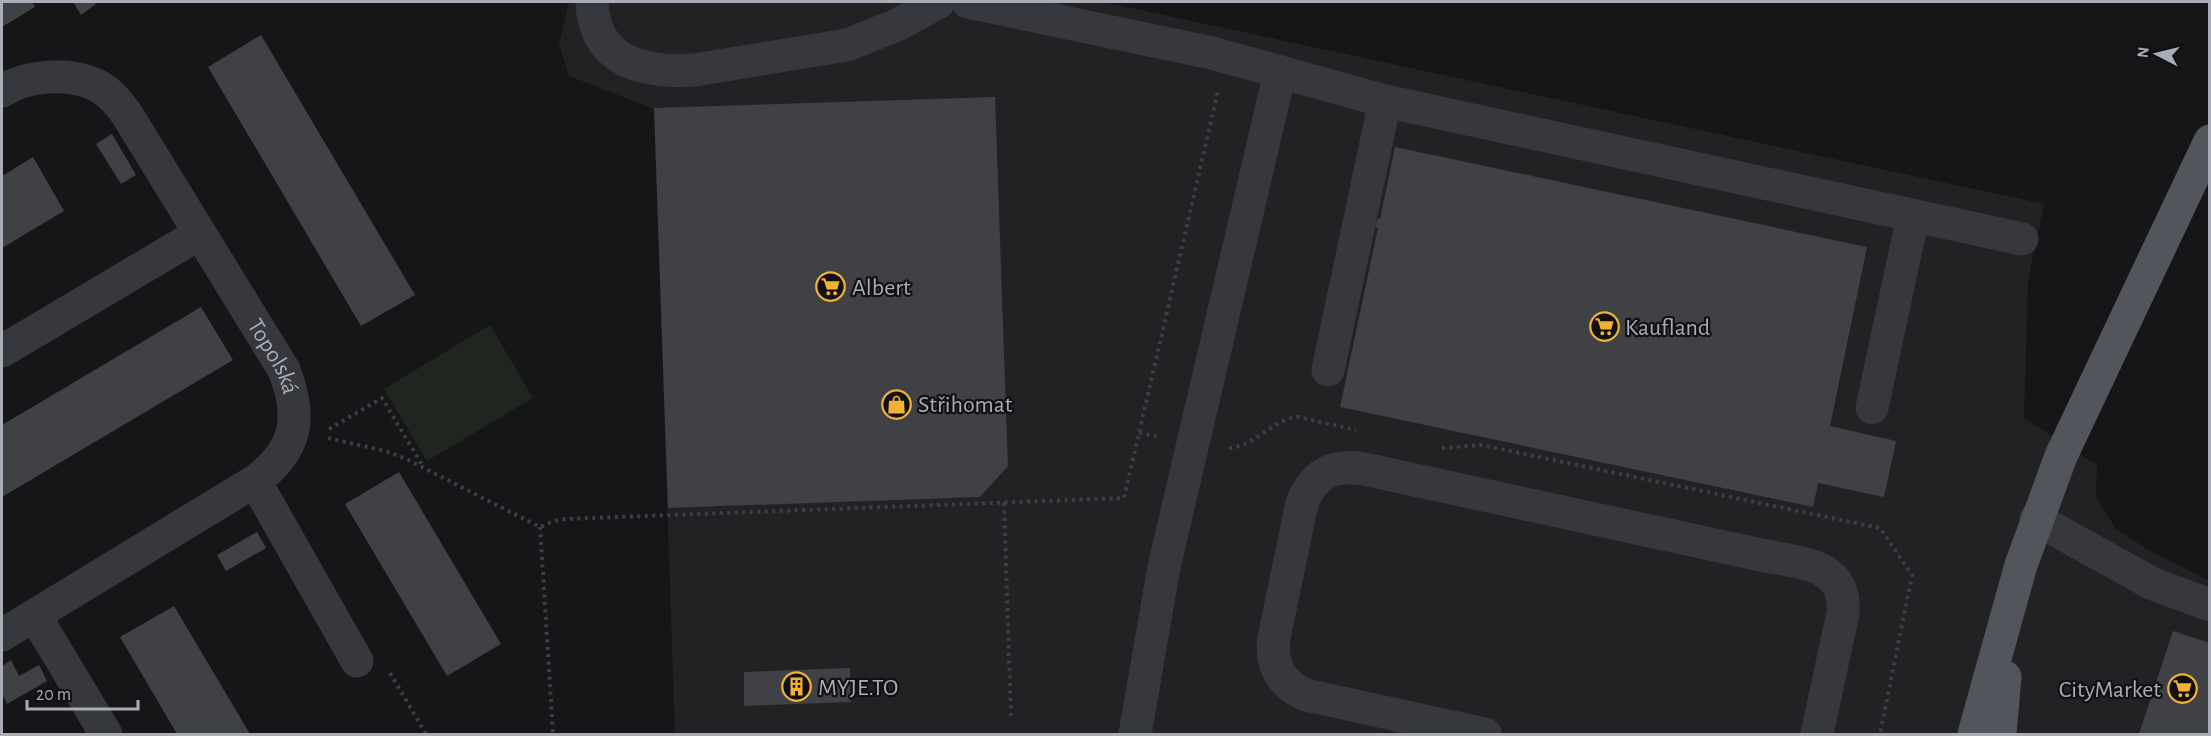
<svg xmlns="http://www.w3.org/2000/svg" width="2211" height="736" font-family="'Alegreya Sans',sans-serif">
<style>
.built{fill:#222225}
.green{fill:#1e261f}
.building{fill:#404145}
.lines{fill:none;stroke-linecap:round;stroke-linejoin:round}
.path{stroke:#3d3f44;stroke-width:4;stroke-dasharray:3 4.5;stroke-linecap:butt}
.minor{stroke:#37383d;stroke-width:33}
.major{stroke:#53555c;stroke-width:33}
.labels{text-anchor:middle;stroke-width:4.5;stroke-linejoin:round;paint-order:stroke}
.poi-label{font-size:24px;fill:#a8adb8;stroke:#111113;text-anchor:start}
.street-label{font-size:24px;fill:#a8adb8;stroke:#111113}
</style>
<rect width="100%" height="100%" fill="#161618"/>
<path class="built" d="M569 2H1103L2044 204 2028 280 2024 418 2097 465 2096 497 2116 529 2152 552 2209 581V734H675L654 109 569 76 559 44Z"/>
<path class="green" d="M490 325 533 398 427 461 384 389Z"/>
<path class="building" d="M2 2H32L35 7 2 27Z
M73 2H94L96 4 81 15Z
M261 35 415 295 361 326 208 67Z
M995 97 1008 466 980 497 668 508 654 108Z
M112 134 136 175 121 184 96 144Z
M1395 147 1867 247 1830 426 1896 441 1884 497 1818 483 1813 507 1340 407 1378 228 1375 227 1378 218 1380 219Z
M33 157 64 211 2 248V176Z
M201 307 233 360 2 497V425Z
M399 472 501 644 447 676 345 504Z
M257 532 266 548 226 571 217 555Z
M174 606 250 734H177L120 637Z
M2173 631 2210 643V734H2139Z
M11 660 19 676 39 665 47 681 7 704 2 694V666Z
M850 668 851 702 744 706V672Z"/>
<g class="lines">
<path class="path" d="M329 429 382 398 422 465
M1139 433 1160 437
M328 438 385 451 404 458 540 527 554 521 565 519 1124 498 1218 91
M1229 448C1256 446 1272 419 1298 417L1356 430
M1442 448 1481 445 1880 528 1912 575 1880 734
M1004 503 1011 717
M540 527 553 734
M390 673 426 734"/>
<g class="minor">
<path d="M592 2C594 62 643 73 694 70L847 45 897 25 939 2"/>
<path d="M968 2 1212 53 1385 101 2022 239"/>
<path id="s1" d="M2 91C27 75 68 72 96 85 109 91 118 102 126 113L284 370C303 418 297 450 255 481L2 635"/>
<path d="M2 351 199 234"/>
<path d="M1328 370 1385 101"/>
<path d="M1872 408 1913 216"/>
<path d="M255 481 357 661"/>
<path d="M2036 519 2153 584 2210 605"/>
<path d="M35 616 106 734"/>
<path d="M1135 734 1164 567 1280 72"/>
<path d="M1485 734 1306 695C1282 685 1270 665 1274 638L1302 503C1314 473 1333 464 1364 469L1761 555C1798 563 1847 562 1843 613L1817 734"/>
</g>
<path class="major" d="M1974 734 2021 565 2061 456 2210 141
M2000 734 2005 677"/>
</g>
<defs>
<symbol id="supermarket-ring" viewBox="-11 -11 22 22"><circle r="9.5" fill="#111113" stroke="#f2b134" stroke-width="1.5"/><path d="M-6-5.5h2.5l.6 2H6L4.5 2H-2.5L-4.4-4H-6ZM-1.5 3.2a1.3 1.3 0 1 0 .1 0ZM3 3.2a1.3 1.3 0 1 0 .1 0Z" fill="#f2b134"/></symbol>
<symbol id="shop-ring" viewBox="-11 -11 22 22"><circle r="9.5" fill="#111113" stroke="#f2b134" stroke-width="1.5"/><path d="M-5-2.5h2.3a2.7 3.5 0 0 1 5.4 0H5L5.5 6h-11ZM-1.5-2.5h3a1.5 2.3 0 0 0-3 0Z" fill="#f2b134"/></symbol>
<symbol id="building-ring" viewBox="-11 -11 22 22"><circle r="9.5" fill="#111113" stroke="#f2b134" stroke-width="1.5"/><path d="M-4-6H4V6H1V3H-1V6H-4ZM-2.5-4.3h1.7v1.8h-1.7ZM.8-4.3h1.7v1.8H.8ZM-2.5-1h1.7V.8h-1.7ZM.8-1h1.7V.8H.8Z" fill="#f2b134"/></symbol>
</defs>
<g fill-rule="evenodd">
<use href="#supermarket-ring" x="814" y="270" width="33" height="33"/>
<use href="#supermarket-ring" x="1588" y="310" width="33" height="33"/>
<use href="#shop-ring" x="880" y="388" width="33" height="33"/>
<use href="#building-ring" x="780" y="670" width="33" height="33"/>
<use href="#supermarket-ring" x="2166" y="672" width="33" height="33"/>
</g>
<g class="labels">
<g class="poi-label">
<text x="852" y="295">Albert</text>
<text x="1625" y="335">Kaufland</text>
<text x="918" y="412">Střihomat</text>
<text x="818" y="695">MYJE.TO</text>
<text x="2161" y="697" text-anchor="end">CityMarket</text>
</g>
<g class="street-label">
<text dy="8" stroke="none"><textPath href="#s1" startOffset="424">Topolská</textPath></text>
</g>
</g>
<rect width="2211" height="736" fill="none" stroke="#a8adb8" stroke-width="6"/>
<g transform="translate(2157 54) rotate(277)" stroke="#111113" stroke-width="4.5" paint-order="stroke">
<path d="M0-4.5L10 22L0 15L-10 22Z" fill="#a8adb8"/>
<text y="-9" font-size="16" font-weight="bold" text-anchor="middle" fill="#a8adb8">N</text>
</g>
<path d="M27 700v9h111v-9" fill="none" stroke="#a8adb8" stroke-width="3"/>
<text x="36" y="700" font-size="18" fill="#a8adb8" stroke="#111113" stroke-width="4.5" paint-order="stroke">20 m</text>
</svg>
